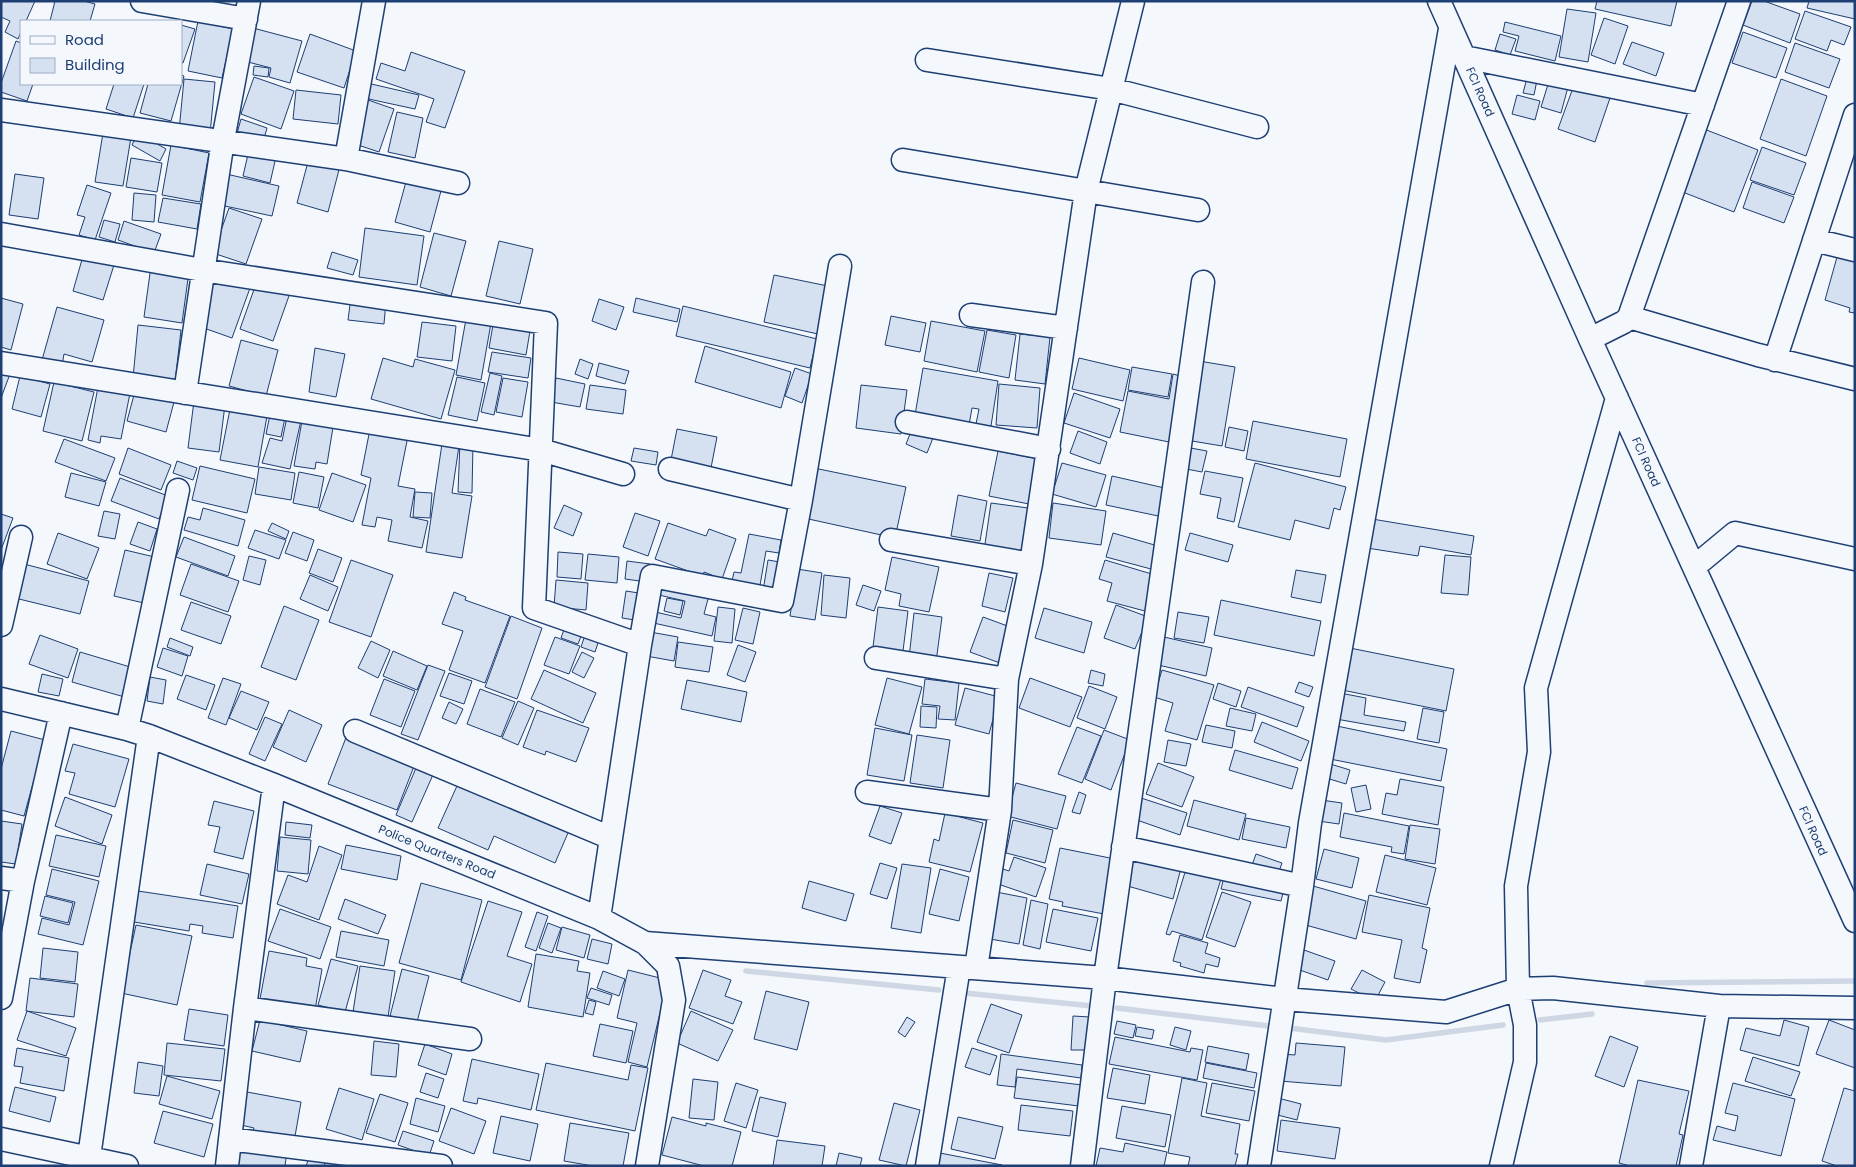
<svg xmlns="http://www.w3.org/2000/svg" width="1856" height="1167" font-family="Poppins,sans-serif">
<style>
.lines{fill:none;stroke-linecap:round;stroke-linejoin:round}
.stream{stroke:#cfd7e4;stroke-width:5.5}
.building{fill:#d5e0f0;stroke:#1d3f73}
.minor-casing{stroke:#1d3f73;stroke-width:25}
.minor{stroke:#f4f7fb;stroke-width:22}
.labels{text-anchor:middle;stroke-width:4;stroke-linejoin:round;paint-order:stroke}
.street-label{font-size:12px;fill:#1d3f73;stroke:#f4f7fb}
</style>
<rect width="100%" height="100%" fill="#f4f7fb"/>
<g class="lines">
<path class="stream" d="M746 971 939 990
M1647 983 1855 981
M965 993 1092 1006
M1117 1008 1269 1026
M1540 1020 1592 1014
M1289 1028 1386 1040 1503 1025"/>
</g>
<path class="building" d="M1 1H35L26 21H21V32L18 39 5 32 10 21 1 17Z
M55 1H84L95 4 90 21H50Z
M1597 1H1677L1671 26 1595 9Z
M1752 1H1764L1800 14 1790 43 1743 25Z
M1809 1H1855V19L1807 8Z
M1567 9 1596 13 1588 62 1559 57Z
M1805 11 1851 27 1844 45 1831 40 1827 51 1795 39Z
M1604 18 1628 26 1615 64 1591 55Z
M198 21 233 29 222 78 188 71Z
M1505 22 1561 36 1555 61 1515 51 1519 36 1503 32Z
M181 25 195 29 183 63 181 62Z
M253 28 302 41 290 83 269 77 271 68 244 61Z
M1743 32 1787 48 1776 78 1732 63Z
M310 34 356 51 344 88 297 72Z
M1500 34 1516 39 1510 55 1495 50Z
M16 41 21 43V84H33L27 101 1 92V83Z
M1632 42 1664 53 1656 76 1623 64Z
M1795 43 1840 59 1829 88 1785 72Z
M411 52 465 71 445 128 426 122 434 99 376 79 381 63 405 71Z
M254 66 269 68 268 77 253 75Z
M181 75 184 76 171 121 140 113 148 84H181Z
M254 77 294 91 281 129 241 114Z
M1527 78 1537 80 1534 95 1523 93Z
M184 79 215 82 210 134 179 131Z
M1781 79 1827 96 1806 156 1760 139Z
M1549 81 1568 87 1561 113 1541 107Z
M367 83 419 95 415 109 364 98Z
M114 84H144L133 118 106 109Z
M1574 85 1610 98 1595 142 1558 129Z
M296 90 341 95 338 124 293 119Z
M1517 95 1540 101 1535 120 1512 114Z
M368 100 394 109 379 152 352 143Z
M397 112 423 118 415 158 388 152Z
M241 119 267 128 262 146 236 137Z
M1704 129 1758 150 1734 212 1680 191Z
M103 133 131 137 123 186 95 182Z
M138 133 166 149 160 161 132 145Z
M171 145 209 153 200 202 162 195Z
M1762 147 1806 163 1794 195 1750 180Z
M249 150 276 157 270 183 243 176Z
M131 158 162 163 157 192 126 187Z
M309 158 340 166 328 212 297 203Z
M15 174 44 178 38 219 9 215Z
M226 174 279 186 272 216 220 205Z
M407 178 442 187 430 232 395 222Z
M1752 182 1794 197 1784 223 1743 208Z
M87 185 111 193 95 240 79 235 85 217 77 215Z
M134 193 156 195 154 222 132 220Z
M163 198 201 204 197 229 158 222Z
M229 208 262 219 246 264 213 253Z
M104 220 120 224 115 242 99 237Z
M124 221 161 234 154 253 118 240Z
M365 228 424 236 417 285 359 277Z
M434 233 466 241 451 296 420 287Z
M499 241 533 249 520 304 486 296Z
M332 252 358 260 353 275 327 268Z
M83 256 114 265 103 300 73 291Z
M1837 257 1855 262V313L1849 312 1850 308 1825 300Z
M151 266 189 271 182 323 144 317Z
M774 275 828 286 818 334 764 322Z
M216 276 250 288 232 338 198 326Z
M257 281 290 293 273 341 240 329Z
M351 297 386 301 384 324 348 320Z
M1 298 23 304 11 350 1 347Z
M636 298 680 309 677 322 633 312Z
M599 299 624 307 616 330 592 321Z
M683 306 817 339 810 368 676 336Z
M57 307 104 320 92 362 64 354 62 365 42 360Z
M891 316 926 323 920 352 885 345Z
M466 319 491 323 481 380 456 375Z
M494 319 531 325 526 355 489 348Z
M931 321 985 331 977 372 924 361Z
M422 322 456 326 452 361 417 357Z
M138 325 181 330 175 382 133 378Z
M987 330 1016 335 1009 378 979 372Z
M1020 334 1050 337 1045 384 1015 380Z
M241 340 278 350 266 396 229 386Z
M705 346 791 372 781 408 695 382Z
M315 348 345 354 336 397 309 392Z
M492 352 531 358 528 378 488 372Z
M383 358 413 367 415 359 455 370 441 419 371 399Z
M1079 358 1130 370 1123 401 1072 389Z
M580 359 593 364 588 379 575 374Z
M1199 361 1235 367 1222 446 1186 440Z
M599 363 629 371 625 384 596 376Z
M1132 367 1172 374 1168 397 1128 390Z
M795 368 812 374 802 403 785 396Z
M923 368 998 381 991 426 976 424 979 409 972 408 969 425 915 415Z
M1 371 10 374 1 398Z
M490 373 502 376 494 415 481 412Z
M1173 374 1184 377 1174 443 1120 432 1128 391 1169 399Z
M20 376 50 384 41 417 12 409Z
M457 377 485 383 477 421 448 415Z
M503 378 528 382 522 417 496 412Z
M556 378 585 384 580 407 551 402Z
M54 382 94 392 82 441 43 431Z
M999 384 1040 388 1037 428 996 425Z
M590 385 626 390 623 414 586 409Z
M861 385 907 390 901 434 856 428Z
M98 387 130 393 121 439 101 436 100 443 88 440Z
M135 391 174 402 166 432 127 421Z
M1074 393 1120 409 1110 438 1064 423Z
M194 401 225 405 219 452 188 448Z
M230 409 267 416 258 467 220 460Z
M271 410 286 413 281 437 266 434Z
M288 412 302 416 290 469 262 463 270 438 282 441Z
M303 415 334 421 327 464 316 462 315 469 294 466Z
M1253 421 1347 439 1340 477 1246 459Z
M1229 427 1248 431 1244 451 1225 447Z
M370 429 408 436 398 486 415 489 410 517 428 521 422 548 388 541 392 520 377 517 375 527 362 525 371 478 361 475Z
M677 429 717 437 710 473 670 465Z
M912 429 933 438 927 453 906 444Z
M1078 431 1107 442 1100 464 1070 453Z
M443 437 460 439 452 493 472 496 462 558 426 552Z
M64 439 115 458 106 481 55 462Z
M460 442 473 443 472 493 458 492Z
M1185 447 1207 451 1202 472 1181 468Z
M128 448 171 465 161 490 119 474Z
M634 448 658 452 656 465 631 461Z
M998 451 1038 459 1029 504 989 496Z
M177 461 197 468 193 480 173 473Z
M1062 463 1106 475 1096 507 1052 494Z
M1255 463 1346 487 1340 510 1334 508 1329 529 1295 520 1290 540 1238 527Z
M200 466 255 479 247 513 192 500Z
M259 467 295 473 291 500 255 494Z
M814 468 906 487 895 538 804 518Z
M1205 471 1243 478 1234 522 1217 518 1221 498 1200 494Z
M299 472 324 477 318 508 293 503Z
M71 473 106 482 99 506 65 497Z
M332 473 366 485 353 522 319 510Z
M1112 476 1169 489 1163 517 1106 505Z
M120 478 168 496 159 519 111 501Z
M415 492 432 493 430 518 413 517Z
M958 495 987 501 980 541 951 536Z
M991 503 1028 508 1022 554 984 551Z
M1053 503 1106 511 1101 545 1049 538Z
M564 505 582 513 573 536 554 528Z
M203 508 245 520 238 546 184 530 188 517 200 520Z
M104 511 120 514 115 539 98 536Z
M635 513 660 521 648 556 623 547Z
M1 514 13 518 1 550Z
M1372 519 1474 536 1471 555 1420 546 1418 556 1367 548Z
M138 522 157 529 150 551 130 544Z
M272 523 289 531 286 539 268 531Z
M668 523 706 536 709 529 736 539 722 579 704 572 702 576 655 559Z
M255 530 286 540 279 559 248 548Z
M293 532 314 540 307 561 285 553Z
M58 533 99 548 87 579 47 564Z
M1113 533 1158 546 1151 569 1106 557Z
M1190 533 1233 545 1228 562 1185 550Z
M749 534 781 540 779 553 766 551 759 591 731 586 734 572 741 573Z
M184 537 235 556 228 576 176 557Z
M318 549 342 558 333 582 309 573Z
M125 550 159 558 148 604 114 596Z
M558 552 583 554 581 579 557 577Z
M588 554 619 557 617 583 585 580Z
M1445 555 1471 557 1468 595 1441 593Z
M249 556 266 560 260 585 243 580Z
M892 557 939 567 929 612 899 606 901 594 885 590Z
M351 560 393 575 371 637 329 622Z
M768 560 780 562 775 593 763 591Z
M1105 560 1155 575 1145 611 1107 601 1112 583 1099 579Z
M627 561 650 564 647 582 625 579Z
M24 564 89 581 80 614 15 598Z
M191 564 239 581 228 612 180 595Z
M797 569 822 573 815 620 790 616Z
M1296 570 1326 575 1321 603 1291 597Z
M989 573 1013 578 1005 612 982 606Z
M310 575 338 587 328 611 300 599Z
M824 575 850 578 846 618 821 615Z
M556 580 588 583 586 610 554 607Z
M653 582 709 595 704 614 716 617 712 636 649 622 651 611 681 618 685 601 650 593Z
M863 585 881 591 874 611 856 605Z
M626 591 645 594 641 621 622 618Z
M454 592 466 597 465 600 510 616 485 683 449 670 463 631 442 624Z
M667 598 683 601 680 615 664 611Z
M1221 600 1321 621 1314 656 1214 635Z
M191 602 231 616 221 644 181 630Z
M1116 605 1148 617 1135 649 1104 638Z
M284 606 319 620 296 680 261 667Z
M718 607 735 609 732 643 714 641Z
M878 607 908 611 902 659 872 655Z
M743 608 760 612 753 644 735 640Z
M1044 608 1092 622 1084 653 1035 638Z
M1178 612 1209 617 1204 643 1174 638Z
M914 613 942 617 936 662 909 658Z
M511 616 542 628 517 699 485 687Z
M983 617 1013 628 1000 663 970 652Z
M565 627 582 634 578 644 561 638Z
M650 632 678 637 674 661 646 656Z
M40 635 78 649 68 678 29 664Z
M585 635 599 640 595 652 581 647Z
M555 637 580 646 569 674 544 665Z
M1164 637 1212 648 1206 676 1158 665Z
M170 638 193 647 190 656 167 647Z
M371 641 390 650 378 678 358 668Z
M678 642 713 647 709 672 675 667Z
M738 645 756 652 745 682 727 675Z
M1345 647 1454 669 1446 711 1337 689Z
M163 648 188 656 182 676 157 667Z
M393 651 427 666 417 690 383 676Z
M80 652 137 669 128 698 72 682Z
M582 652 594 658 584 678 572 672Z
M428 665 445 671 418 740 401 734Z
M544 670 596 693 583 723 531 699Z
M1091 670 1105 674 1103 686 1088 683Z
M1162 670 1214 685 1197 740 1165 731 1173 703 1154 697Z
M449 673 472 681 464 704 440 696Z
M42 674 63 679 59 696 38 692Z
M186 675 215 685 206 710 177 699Z
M150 677 166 680 163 704 147 701Z
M223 678 241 684 226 725 208 718Z
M887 678 922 687 909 734 875 725Z
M1030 678 1082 697 1070 727 1019 708Z
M384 679 415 691 401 727 370 715Z
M925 679 959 683 955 720 938 719 940 706 922 704Z
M687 680 747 692 741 722 681 709Z
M1299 682 1313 687 1309 697 1295 692Z
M1218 683 1241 691 1236 707 1213 699Z
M1089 686 1117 697 1105 729 1077 718Z
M1248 687 1304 707 1297 727 1241 707Z
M965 688 999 697 989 734 955 725Z
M480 689 515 702 501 737 467 724Z
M241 691 269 702 257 730 229 718Z
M1340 693 1366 698 1364 715 1406 722 1404 731 1336 719Z
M518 701 534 708 518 745 502 738Z
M449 702 463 709 456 724 442 718Z
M921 706 937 707 936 728 920 727Z
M1230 708 1256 714 1252 731 1226 726Z
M1423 708 1444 712 1439 743 1417 739Z
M289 710 322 725 306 762 273 747Z
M537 710 589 728 576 762 546 751 545 755 523 747Z
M265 717 282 724 265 761 249 754Z
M1262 722 1309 741 1301 761 1254 742Z
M1206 725 1235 731 1232 748 1202 742Z
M1332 725 1447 749 1441 781 1325 758Z
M1077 727 1101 736 1082 783 1058 774Z
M875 728 912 735 904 781 867 775Z
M1104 730 1130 740 1111 790 1085 779Z
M11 731 45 740 24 816 1 810V769Z
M347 735 416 761 397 810 328 784Z
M917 735 950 740 943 788 910 783Z
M1168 740 1191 744 1186 766 1164 762Z
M73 744 129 759 115 807 69 794 75 773 65 771Z
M1235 750 1298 768 1292 789 1229 770Z
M419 761 436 768 412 822 396 815Z
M1158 763 1194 777 1182 807 1146 794Z
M1327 763 1350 770 1346 784 1323 777Z
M461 777 571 826 555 863 494 836 488 850 438 828Z
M1400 779 1444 787 1438 825 1382 814 1386 793 1397 795Z
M1016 783 1066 796 1057 829 1007 816Z
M1366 785 1371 809 1356 812 1351 788Z
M1079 792 1086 795 1080 814 1072 812Z
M65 797 112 815 102 844 55 826Z
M1138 797 1187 813 1180 835 1131 818Z
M1194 800 1246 814 1239 840 1187 826Z
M1321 800 1342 803 1339 824 1318 821Z
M214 801 254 811 243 859 214 852 220 827 208 825Z
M880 806 902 813 891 844 869 836Z
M945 813 983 823 970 872 929 862 934 839 939 841Z
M1344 813 1409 826 1404 854 1391 852 1392 847 1340 837Z
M1246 818 1290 827 1286 848 1242 839Z
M1013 820 1053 830 1045 863 1006 853Z
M1 821 22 824 16 864 1 862Z
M286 822 312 825 310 838 285 835Z
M1410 825 1440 829 1435 864 1405 859Z
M56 835 106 846 99 877 49 866Z
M280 837 311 840 308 874 277 871Z
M346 845 401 856 397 880 341 869Z
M319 846 342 855 319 920 277 904 288 875 307 882Z
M1060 848 1115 859 1104 914 1062 906 1063 902 1049 899Z
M1324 849 1359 858 1352 888 1316 879Z
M1133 854 1181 868 1173 899 1124 885Z
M1256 854 1282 863 1277 877 1251 868Z
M1385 855 1436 868 1427 905 1376 892Z
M1014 857 1046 868 1036 897 995 883 1000 868 1009 871Z
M880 863 897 868 887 899 870 894Z
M207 864 249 874 242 904 200 895Z
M902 864 931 868 921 933 891 928Z
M52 869 99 881 83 945 38 934 42 918 69 925 75 902 46 895Z
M940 869 969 877 959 921 929 914Z
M1186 869 1221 879 1202 940 1172 931 1170 935 1166 934Z
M1224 877 1284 889 1281 901 1221 889Z
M809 881 854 894 846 921 802 908Z
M421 883 482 900 461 980 399 963Z
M1313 886 1366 901 1356 939 1302 924Z
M138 891 238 906 233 938 202 933 203 926 190 924 189 931 134 922Z
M996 892 1027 898 1019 944 984 938Z
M1222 892 1251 902 1235 947 1206 937Z
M1369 895 1430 908 1422 948 1427 950 1420 983 1394 978 1402 940 1362 932Z
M45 896 73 903 68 923 40 916Z
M345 899 386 915 378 934 338 919Z
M1031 900 1048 904 1040 949 1023 945Z
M488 901 522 912 507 956 532 964 520 1002 461 982Z
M280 909 331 927 320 959 268 941Z
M1053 909 1098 918 1091 951 1046 942Z
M537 912 548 916 536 951 525 947Z
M548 923 561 928 552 953 539 948Z
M136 925 192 936 177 1005 121 993Z
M562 927 590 935 584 958 556 950Z
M341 931 389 940 384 966 336 957Z
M1180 935 1208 943 1205 953 1220 958 1218 967 1206 964 1204 973 1180 966 1181 963 1173 961Z
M592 939 612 944 608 964 587 959Z
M43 948 78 952 75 982 40 978Z
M1304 950 1335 961 1328 980 1297 969Z
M269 951 307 958 306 966 322 969 315 1010 260 999Z
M536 954 579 961 577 971 590 973 583 1017 528 1007Z
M331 959 358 966 345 1012 318 1005Z
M360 966 395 971 388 1017 353 1012Z
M402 969 429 976 417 1022 390 1016Z
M628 970 668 980 647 1067 628 1062 637 1023 617 1018Z
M703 970 731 980 725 996 742 1002 733 1024 689 1008Z
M1362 970 1385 982 1375 1001 1351 989Z
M603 971 625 979 619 996 597 988Z
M30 978 78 984 74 1017 26 1011Z
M591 988 612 995 609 1005 587 998Z
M766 991 809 1002 797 1050 754 1039Z
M589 1000 596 1002 593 1015 585 1013Z
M991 1004 1022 1015 1009 1053 977 1042Z
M189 1009 228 1015 224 1046 184 1040Z
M27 1011 76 1028 66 1056 17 1040Z
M691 1011 733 1030 718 1061 677 1043Z
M1073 1016 1090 1017 1088 1050H1071Z
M907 1017 915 1022 905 1037 898 1032Z
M260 1020 307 1031 300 1062 252 1051Z
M1784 1020 1809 1027 1799 1066 1740 1050 1746 1028 1780 1036Z
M1829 1020 1855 1030V1068L1816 1054Z
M1117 1021 1136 1025 1133 1038 1114 1034Z
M600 1024 633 1031 626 1063 593 1056Z
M1137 1027 1154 1030 1152 1039 1135 1036Z
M1175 1027 1191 1031 1186 1050 1170 1045Z
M1610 1036 1638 1047 1624 1087 1595 1076Z
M1115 1037 1190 1052 1191 1048 1203 1050 1197 1080 1109 1064Z
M374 1041 399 1044 396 1077 371 1075Z
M167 1043 225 1049 221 1081 164 1075Z
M1296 1043 1345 1047 1341 1086 1280 1081 1282 1054 1295 1055Z
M425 1044 452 1054 446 1075 418 1065Z
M1208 1046 1249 1054 1246 1070 1205 1062Z
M17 1048 69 1058 64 1091 20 1083 23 1067 14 1066Z
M972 1048 997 1056 990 1075 965 1067Z
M1001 1054 1082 1065 1081 1078 1017 1069 1015 1087 997 1085Z
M1753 1057 1800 1072 1791 1096 1745 1081Z
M472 1059 539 1074 531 1110 478 1098 477 1104 463 1101Z
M138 1062 163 1066 159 1096 134 1093Z
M546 1063 628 1080 631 1065 648 1068 635 1131 536 1110Z
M1206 1063 1257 1073 1254 1088 1203 1078Z
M1113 1068 1150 1075 1145 1104 1107 1098Z
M426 1073 444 1079 438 1098 420 1092Z
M167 1076 220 1091 212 1119 159 1104Z
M1017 1077 1082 1085 1079 1106 1014 1098Z
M1182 1078 1207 1083 1201 1116 1240 1124 1235 1154H1238L1235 1166H1188L1190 1157 1168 1153Z
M693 1079 718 1082 714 1120 689 1118Z
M1638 1080 1689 1091 1679 1134 1683 1135 1676 1166H1630L1619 1163Z
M736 1083 758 1090 746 1128 724 1121Z
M1212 1083 1255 1091 1249 1121 1206 1113Z
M1733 1083 1795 1099 1781 1156 1713 1140 1717 1126 1735 1131 1738 1116 1725 1113Z
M15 1087 56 1097 50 1122 9 1111Z
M339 1088 374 1099 362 1140 326 1129Z
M1844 1088 1855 1091V1166H1837L1822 1161Z
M247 1092 301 1102 294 1142 252 1134 254 1128 241 1125Z
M380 1094 408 1103 395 1142 366 1133Z
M760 1097 786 1103 778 1137 752 1131Z
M1274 1097 1301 1104 1297 1120 1270 1113Z
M416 1098 445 1106 438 1132 410 1124Z
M894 1103 920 1110 906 1166 879 1160Z
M1021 1105 1073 1111 1070 1136 1018 1130Z
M1122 1106 1171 1115 1165 1147 1116 1138Z
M451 1108 486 1121 474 1154 439 1141Z
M163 1111 213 1124 204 1157 154 1143Z
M501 1116 538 1124 530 1161 493 1153Z
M672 1117 706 1126V1123L741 1132 732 1166H704L662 1155Z
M958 1117 1003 1127 995 1159 951 1149Z
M1281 1120 1340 1128 1335 1159 1277 1151Z
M570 1123 629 1133 623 1166H593L564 1161Z
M403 1131 434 1141 429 1156 398 1145Z
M777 1140 825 1146 822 1166H773Z
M1125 1143 1167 1152 1164 1166H1096L1100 1148 1123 1152Z
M240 1146 287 1151 285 1166H238Z
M312 1150 328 1156 324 1166H306Z
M839 1153 862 1158 860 1166H836Z
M940 1153 1002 1165 937 1166Z"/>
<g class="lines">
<defs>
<path id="minor" d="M142 1 246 19
M1439 1 1590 339 1855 921
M1464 57 1703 105
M927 60 1111 89 1257 127
M1 110 346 159 374 1
M346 159 458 183
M903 160 1198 210
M1 234 202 270 546 323 534 608 640 645 599 918
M1814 240 1855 250
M971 315 1066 328
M1629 317 1739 1
M1590 339 1624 322 1629 317 1758 355 1855 379
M1775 360 1855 115
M1 363 541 450 623 474
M185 393 223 140 249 1
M907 422 1049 449
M670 469 801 500
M891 540 1031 564
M1694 567 1735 533 1855 559
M1 625 21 537
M640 645 652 576 782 601 801 500 840 266
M876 658 1007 679
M1 699 127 729 149 736 274 785 599 918 645 943 668 966 674 1000 647 1166
M127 729 178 490
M355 731 611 838
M867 792 1000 810
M1123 847 1302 886
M1 878 23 881
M645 943 1105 978 1203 282
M976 968 1000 810 1007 679 1031 564 1086 191 1133 1
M1 998 23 881 61 713
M245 1008 470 1039
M1 1139 127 1166
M230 1139 441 1166
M89 1157 149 736
M227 1166 245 1008 274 785
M927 1166 959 967
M1082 1166 1105 978 1284 999 1446 1012 1518 989 1553 988 1719 1006
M1259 1166 1302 886 1310 823 1450 29
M1501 1166 1525 1062V1025L1518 989 1516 886 1539 752 1536 688 1617 398
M1691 1166 1719 1006 1855 1008"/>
</defs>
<use href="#minor" class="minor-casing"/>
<use href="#minor" class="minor"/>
</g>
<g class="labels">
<g class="street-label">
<text transform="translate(1480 92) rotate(66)" y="4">FCI Road</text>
<text transform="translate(1646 462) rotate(66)" y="4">FCI Road</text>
<text transform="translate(1813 831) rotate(66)" y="4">FCI Road</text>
<text transform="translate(437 852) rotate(22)" y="4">Police Quarters Road</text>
</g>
</g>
<rect width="1856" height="1167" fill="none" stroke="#1d3f73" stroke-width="5"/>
<rect x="20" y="20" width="162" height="65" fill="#f4f7fb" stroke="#9eadc5"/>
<rect x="30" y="36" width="25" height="8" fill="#f4f7fb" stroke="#9eadc5"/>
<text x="65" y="45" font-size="15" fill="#1d3f73">Road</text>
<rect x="30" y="58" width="25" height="15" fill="#d5e0f0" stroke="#9eadc5"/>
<text x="65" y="70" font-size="15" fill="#1d3f73">Building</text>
</svg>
